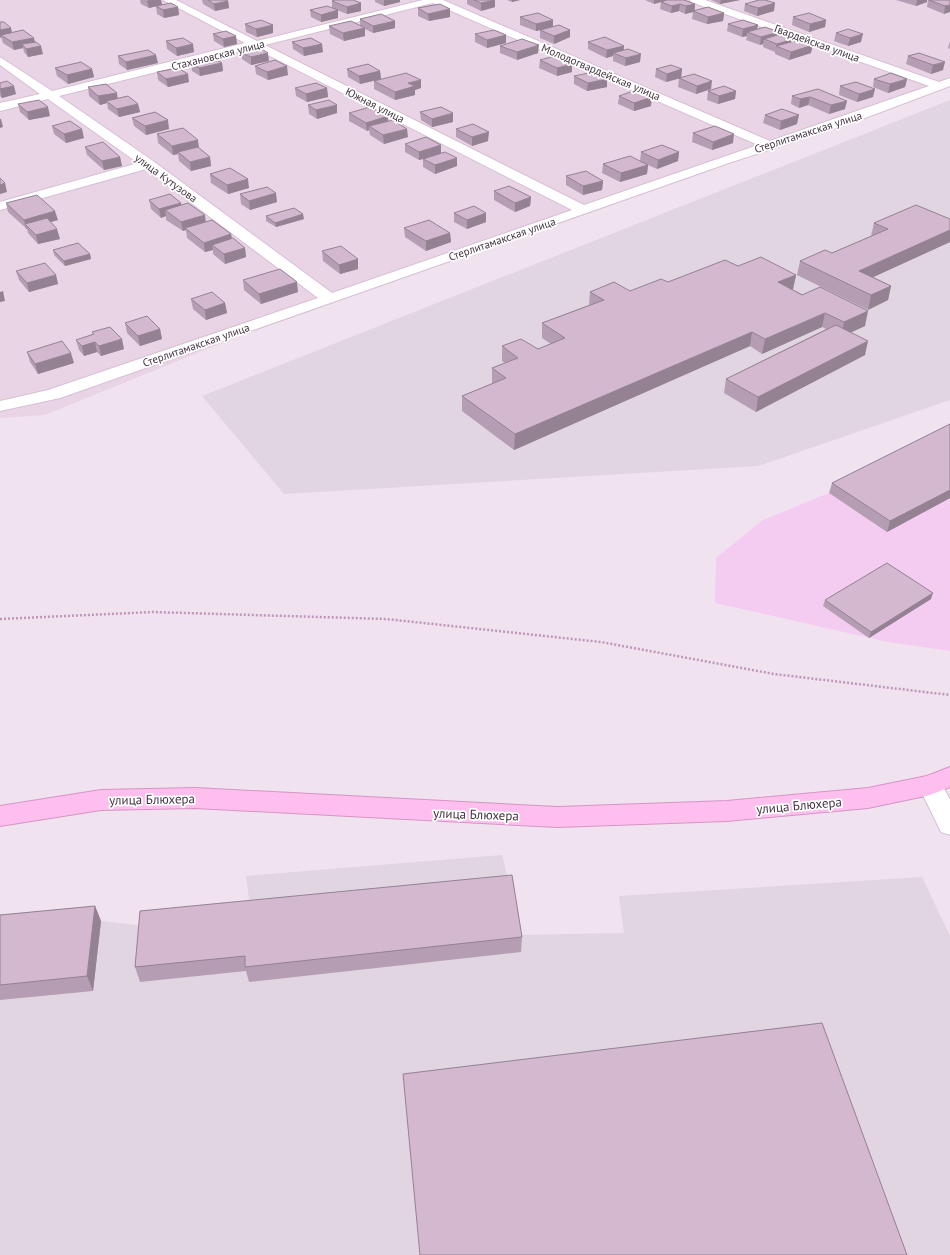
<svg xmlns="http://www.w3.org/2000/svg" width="950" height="1255" font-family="'PT Sans',sans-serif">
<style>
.residential{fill:#e9d4e6}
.commercial{fill:#f4ccf2}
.industrial{fill:#e0d5e0}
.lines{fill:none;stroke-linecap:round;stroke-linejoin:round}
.street-casing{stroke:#d7bfd4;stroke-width:2}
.secondary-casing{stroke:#d594c6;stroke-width:2}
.path{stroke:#be96b9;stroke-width:2.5;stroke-dasharray:2 2;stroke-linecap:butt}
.street{fill:#fff;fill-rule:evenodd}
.secondary{fill:#febfef;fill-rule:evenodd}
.wall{fill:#b59eb3}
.shaded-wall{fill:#948192}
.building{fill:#d3b8d0;stroke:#948192}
.labels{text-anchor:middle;stroke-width:3.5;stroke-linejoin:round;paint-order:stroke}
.far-street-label{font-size:11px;fill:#433341;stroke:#fff}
.street-label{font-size:13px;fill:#433341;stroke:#fff}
</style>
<rect width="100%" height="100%" fill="#f1e2ef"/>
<path class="residential" d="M0 0H950V79L330 299 45 415 0 418Z"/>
<path class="commercial" d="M950 433V651L888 642 715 603 716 558 763 520 829 493Z"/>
<path class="industrial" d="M950 100V400L758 466 284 494 202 396Z
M502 855 511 891 518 935 624 933 619 896 922 877 950 936V1255H0V931L101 921 145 926 251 915 246 876Z"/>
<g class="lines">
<defs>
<path id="street" d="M163 0H176L257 41 423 0H443L770 141 929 86 691 2 690 0H705L939 82 950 78V86L857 121 726 164 60 398 0 411V401L48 390 318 298 146 169 0 210V202L138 163 48 99 0 111V103L40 94 0 65V57L52 91 245 43ZM433 3 758 145 584 205 265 45ZM254 48 572 210 332 293 153 161 59 96Z
M930 775 939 778 950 800V835L941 832 918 785 921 778Z"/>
<path id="secondary" d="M950 767V787L930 795 868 808 727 821 558 827 195 808 101 810 0 826V806L101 790 195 788 558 807 727 801 868 788 927 776Z"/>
</defs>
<use href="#street" class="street-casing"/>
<use href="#secondary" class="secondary-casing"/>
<path class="path" d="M0 619 153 612 386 619 601 642 774 674 950 695"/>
<use href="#street" class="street"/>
<use href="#secondary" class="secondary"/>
</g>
<path class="wall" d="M140 0H161L162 5 178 7 179 15 164 18 157 14 156 6 149 8 141 4Z
M202 0H227L228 1 229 8 215 11 203 4Z
M375 0H400V2L384 6 375 2Z
M467 0H495V7L481 11 467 4Z
M507 0H520L512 2Z
M645 0H684L695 4V11L724 13 723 21 707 24 692 19 693 12 685 14 679 11 671 13 660 9 661 2 654 4Z
M711 0H740L720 4Z
M896 0H927V2L916 6Z
M928 0H949L944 14 927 7Z
M332 1 361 11 347 14 332 8Z
M745 4 774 11 757 16 744 11Z
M418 8 450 17 429 21 418 16Z
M310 10H338V18L321 22 311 17Z
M520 17 553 27 570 37 554 44 540 38V30L536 31 520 25Z
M793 17 826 20 825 27 809 32 792 25Z
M360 19 395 21V28L373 33 365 29V36L344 41 330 34 329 26H360Z
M0 22 11 28 12 33 35 42 43 54 28 57 24 52 23 48 14 50 3 43 1 37 0 38Z
M245 24 273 33 257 37 246 32Z
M728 24 758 25 757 29 779 32 778 35 794 39V41L811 53 789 60 775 54V52L763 47V44L760 45 746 40 747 36 742 37 727 31Z
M836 33 861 42 848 46 834 41Z
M213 34 237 44 224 47 214 41Z
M475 34 506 43 487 48 475 42Z
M166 41 194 52 177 56 167 49Z
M950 41V49L948 48Z
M292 42 323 52 304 56 293 49Z
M588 42 624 46V50L640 62 625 66 613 61V56L606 58 588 49Z
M500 46 538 53 517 60 500 53Z
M241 52 269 61 251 65 242 59Z
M919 53 943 70 931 74 906 64 908 56Z
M118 56 158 63 127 70 119 64Z
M540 60 572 64V72L557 76 539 68Z
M191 63H222L223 71 200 76 192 71Z
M255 66 288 75 268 80 256 74Z
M55 68 92 69 94 77 68 84 57 76Z
M347 69 380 71 381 79 360 84 348 77Z
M656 69H682L681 78 666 82 655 77Z
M157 72 189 82 168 87 158 80Z
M574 76 607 87 587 91 574 84Z
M679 78 711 89 696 94 678 87Z
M874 79H907L905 87 888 93 873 87Z
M374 81 421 88 415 90V95L395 100 374 89Z
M0 83 16 94 2 98 0 96Z
M840 86 873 97 857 102 839 95Z
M88 87 118 98 138 104 140 112 119 117 108 109 107 103 100 105 89 96Z
M295 88H327L328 97 307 102 296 96Z
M818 89 845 109 829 114 808 105 799 108 791 104 792 96Z
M708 91H736L735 99 718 104 707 100Z
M619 96 651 106 634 111 618 104Z
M18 104 50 116 29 120 20 112Z
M308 105 337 113 317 119 309 114Z
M420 112 453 122 432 127 421 120Z
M349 113 388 116V121L408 137 384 144 370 135 369 130 367 131 349 121Z
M765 115 797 124 780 130 763 123Z
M132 118 169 129 146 135 134 126Z
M52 126 84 138 66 143 54 134Z
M456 129 488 141 472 146 456 137Z
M693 133 733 143 712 150 692 142Z
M157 134 199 148 210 157 211 166 191 171 179 161 178 154 173 155 158 143Z
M405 144 441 153 457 166 435 174 423 167V159L419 160 405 152Z
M85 147 120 157 122 166 104 170 87 155Z
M641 152H679L678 161 657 169 648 165 647 174 620 182 602 173 603 164 640 161Z
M210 174 249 188 228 194 211 183Z
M566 176 603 181 602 190 583 195 566 185Z
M494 191 531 197 530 206 515 212 494 200Z
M240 194 277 202 250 210 241 204Z
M149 200 181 205 206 222 231 234 232 239 245 248 246 257 225 264 213 254V250L205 252 187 238 186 230 183 231 166 220V216L161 218 151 209Z
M6 203 58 220 51 222 60 239 38 244 28 233 27 229 8 212Z
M454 213 486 222 467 229 454 222Z
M266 216 304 219 276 227 266 221Z
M950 219V242L873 277 891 286 888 300 868 310 797 275 800 261 832 253 871 236 874 223Z
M404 228 450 233 451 242 426 251 405 237Z
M53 250 90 254 91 259 65 266 54 255Z
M322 251 358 269 340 274 323 261Z
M738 266 796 275 793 289H792L865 326 851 332 865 355 756 412 724 393 726 379 826 329 822 327 762 354 750 346 514 450 462 411V396L493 383H492V368L505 363 502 361V346L538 349 551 344 542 338V323L589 305 590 292 630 291Z
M16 271 56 275 58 284 29 292 19 280Z
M243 280 298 292 261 304 244 290Z
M191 299 225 303 227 313 206 320 193 309Z
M125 323 160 329 162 339 140 346 127 333Z
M92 332 124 349 101 356 97 352 84 356 79 350 76 340 93 335Z
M27 352 74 363 38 374 30 362Z
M950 424V498L887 532 829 493 832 483Z
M931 599 869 638 823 606 825 600Z
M95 906 101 921 93 991 0 1000V915Z
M140 911 522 937 521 952 249 982 246 971 140 982 135 967Z"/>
<path class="shaded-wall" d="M150 0H161L162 5 149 8 147 1Z
M384 0H400V2L384 6Z
M495 0V7L481 11V3Z
M512 0H520L512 2Z
M654 0H668L654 4Z
M721 0H740L720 4Z
M917 0H927V2L916 6Z
M228 1 229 8 215 11 214 4Z
M361 3V11L347 14V7Z
M775 3 774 11 757 16 758 8Z
M680 4 679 11 671 13 672 6Z
M695 4 694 12 693 11V12L685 14 686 6Z
M950 5V12L944 14 945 6Z
M178 7 179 15 164 18 163 10Z
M450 9V17L429 21 428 14Z
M338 10V18L321 22V15Z
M724 13 723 21 707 24 708 17Z
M553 20V27L536 31V24Z
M826 20 825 27 809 32 810 24Z
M395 21V28L373 33V26Z
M273 25V33L257 37 256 29Z
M758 25 756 33 747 32V36L742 37 743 29Z
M11 28 12 35H1V37L0 38V30Z
M365 28V36L344 41 343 33Z
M570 30V37L554 44V36Z
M779 32 777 40 764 39 763 44 760 45 761 37Z
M863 34 861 42 848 46 850 38Z
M506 35V43L487 48V40Z
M236 36 237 44 224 47 223 39Z
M34 38 36 45 22 44 23 48 14 50 12 42Z
M794 39 793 47 776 46 777 44Z
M193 44 194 52 177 56 176 48Z
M322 44 323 52 304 56 303 48Z
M539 45 538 53 517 60V52Z
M813 45 811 53 789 60 791 52Z
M41 46 43 54 28 57 26 49Z
M624 46 623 54 613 53V56L606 58 607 50Z
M268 53 269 61 251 65V57Z
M641 54 640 62 625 66 626 58Z
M156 55 158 63 127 70 126 62Z
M945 62 943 70 931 74 933 65Z
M222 63 223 71 200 76 199 68Z
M572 64V72L557 76V68Z
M287 66 288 75 268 80 267 72Z
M92 69 94 77 68 84 67 75Z
M682 69 681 78 666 82 667 74Z
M380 71 381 79 360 84 359 76Z
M188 74 189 82 168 87 166 79Z
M607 79V87L587 91 588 83Z
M907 79 905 87 888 93 890 84Z
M421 80V88L415 90V95L395 100V92L408 83Z
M712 81 711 89 696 94 697 86Z
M14 86 16 94 2 98 0 89Z
M327 88 328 97 307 102 306 94Z
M875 89 873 97 857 102 859 94Z
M736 91 735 99 718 104 719 96Z
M117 93 118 101H106L107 103 100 105 98 96Z
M652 97 651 106 634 111V103Z
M810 97 808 105 799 108 800 99Z
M847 101 845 109 829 114 831 105Z
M138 104 140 112 119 117 117 109Z
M337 105V113L317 119 316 110Z
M48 107 50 116 29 120 27 112Z
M453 113V122L432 127V119Z
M799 115 797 124 780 130 781 121Z
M388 116V125L369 126V130L367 131 366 123Z
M0 119H1L3 127 0 128Z
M168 120 169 129 146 135 145 126Z
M82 129 84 138 66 143 64 134Z
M407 129 408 137 384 144 383 135Z
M489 132 488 141 472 146V137Z
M734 134 733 143 712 150 713 142Z
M198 140 199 148 178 152V154L173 155 172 146Z
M441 145V154L419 160V152Z
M679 152 678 161 657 169 658 160Z
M120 157 122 166 104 170 102 161Z
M210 157 211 166 191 171 190 162Z
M457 158V166L435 174V165Z
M648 165 647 174 620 182 621 173Z
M248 179 249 188 228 194 227 185Z
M603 181 602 190 583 195V186Z
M5 183 7 192 0 194V185Z
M276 193 277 202 250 210 249 201Z
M531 197 530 206 515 212V203Z
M181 203 182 212 165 210 166 216 161 218 159 209Z
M55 211 58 220 29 228 25 224 27 229H26L24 220Z
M486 213V222L467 229V220Z
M303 214 304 219 276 227 275 223Z
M205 215 206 224 185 228 186 230 183 231 181 222Z
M57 229 60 239 38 244 36 235Z
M950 230V242L856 285 859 271Z
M450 233 451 242 426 251V241Z
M231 234 233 244 212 245 213 250 205 252 204 243Z
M245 248 246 257 225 264 224 254Z
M90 254 91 259 65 266 64 261Z
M358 259V269L340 274 339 265Z
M56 275 58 284 29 292 27 283Z
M796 275 793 289 776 296 778 282Z
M297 282 298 292 261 304 259 294Z
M891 286 888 300 868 310 871 295Z
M3 291 5 301 0 302V292Z
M225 303 227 313 206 320 205 310Z
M868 311 865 326 841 337 844 322Z
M825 313 822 327 762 354 765 339Z
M160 329 162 339 140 346 138 336Z
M752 332 750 346 514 450 515 434Z
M122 339 124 349 101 356 99 346Z
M868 341 865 355 756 412 758 397Z
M95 342 97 352 84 356 82 346Z
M71 353 74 363 38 374 35 364Z
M950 490V498L887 532 890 521Z
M933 593 931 599 869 638 871 632Z
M95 906 101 921 93 991 87 976Z"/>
<path class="building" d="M208 0H227L228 1 214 4Z
M335 0H353L361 3 347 7 332 1Z
M474 0H495L481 3Z
M667 0H684L695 4 686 6 680 4 672 6 661 2Z
M759 0H765L775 3 758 8 745 4Z
M929 0H950V5L945 6Z
M171 3 178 7 163 10 156 6Z
M440 4 450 9 428 14 418 8Z
M327 6 338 10 321 15 310 10Z
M708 7 724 13 708 17 693 11Z
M538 13 553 20 536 24 520 17Z
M809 13 826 20 810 24 793 17Z
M381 14 395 21 373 26 360 19Z
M261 20 273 25 256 29 245 24Z
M743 20 758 25 743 29 728 24Z
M351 21 365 28 343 33 329 26Z
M0 22H4L11 28 0 30Z
M559 25 570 30 554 36 540 30Z
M765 27 779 32 761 37 747 32Z
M848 29 863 34 850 38 836 33Z
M23 30 34 38 12 42 1 35Z
M494 30 506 35 487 40 475 34Z
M226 31 236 36 223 39 213 34Z
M781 34 794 39 777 44 764 39Z
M605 37 624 46 607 50 588 42Z
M183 38 193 44 176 48 166 41Z
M311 38 322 44 303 48 292 42Z
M522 39 539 45 517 52 500 46Z
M798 40 813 45 791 52 776 46Z
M36 42 41 46 26 49 22 44Z
M259 47 268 53 251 57 241 52Z
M628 49 641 54 626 58 613 53Z
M148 50 156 55 126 62 118 56Z
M919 53 945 62 933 65 908 56Z
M555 56 572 64 557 68 540 60Z
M213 58 222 63 199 68 191 63Z
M275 60 287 66 267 72 255 66Z
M81 62 92 69 67 75 55 68Z
M368 64 380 71 359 76 347 69Z
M671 65 682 69 667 74 656 69Z
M178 68 188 74 166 79 157 72Z
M594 72 607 79 588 83 574 76Z
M406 73 421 80 408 83 415 86 395 92 374 81Z
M891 73 907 79 890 84 874 79Z
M694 74 712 81 697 86 679 78Z
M7 81 14 86 0 89V83Z
M856 82 875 89 859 94 840 86Z
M316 83 327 88 306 94 295 88Z
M106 84 117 93 98 96 88 87Z
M724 86 736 91 719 96 708 91Z
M818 89 847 101 831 105 810 97 800 99 792 96Z
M636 90 652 97 634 103 619 96Z
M128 96 138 104 117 109 106 101Z
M39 100 48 107 27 112 18 104Z
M329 100 337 105 316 110 308 105Z
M370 107 388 116 366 123 349 113Z
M441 107 453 113 432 119 420 112Z
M782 109 799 115 781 121 765 115Z
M155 112 168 120 145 126 132 118Z
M393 120 407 129 383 135 369 126Z
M70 121 82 129 64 134 52 126Z
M473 124 489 132 472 137 456 129Z
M715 126 734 134 713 142 693 133Z
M183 128 198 140 172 146 157 134Z
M426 137 441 145 419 152 405 144Z
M103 142 120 157 102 161 85 147Z
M662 145 679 152 658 160 641 152Z
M198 147 210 157 190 162 178 152Z
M445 152 457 158 435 165 423 159Z
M630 156 648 165 621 173 603 164Z
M230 168 248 179 227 185 210 174Z
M586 171 603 181 583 186 566 176Z
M0 178 5 183 0 185Z
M509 186 531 197 515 203 494 191Z
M267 187 276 193 249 201 240 194Z
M170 194 181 203 159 209 149 200Z
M37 195 55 211 24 220 6 203Z
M188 203 205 215 181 222 165 210Z
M916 205 950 219V230L859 271 891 286 871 295 800 261 825 250 832 253 888 229 874 223Z
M474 206 486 213 467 220 454 213Z
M294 208 303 214 275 223 266 216Z
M47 218 57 229 36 235 25 224Z
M212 220 231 234 204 243 185 228Z
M429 220 450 233 426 241 404 228Z
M233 238 245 248 224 254 212 245Z
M78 243 90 254 64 261 53 250Z
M341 246 358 259 339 265 322 251Z
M761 257 796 275 778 282 802 295 820 287 868 311 844 322 825 313 765 339 752 332 515 434 462 396 506 378 492 368 518 358 502 346 521 339 538 349 565 338 542 323 604 300 590 292 614 282 630 291 661 279 668 282 725 260 738 266Z
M45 263 56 275 27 283 16 271Z
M280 269 297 282 259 294 243 280Z
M212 292 225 303 205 310 191 299Z
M147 316 160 329 138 336 125 323Z
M836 325 868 341 758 397 726 379Z
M110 327 122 339 99 346 95 342 82 346 76 340 94 334 92 332Z
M62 341 71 353 35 364 27 352Z
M950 424V490L890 521 832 483Z
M887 563 933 593 871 632 825 600Z
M512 875 522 937 245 967V956L135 967 140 911Z
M95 906 87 976 0 985V915Z
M822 1023 907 1255H420L403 1074Z"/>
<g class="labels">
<g class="far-street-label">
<text transform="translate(817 43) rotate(20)" y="4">Гвардейская улица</text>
<text transform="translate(218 55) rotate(-14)" y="4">Стахановская улица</text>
<text transform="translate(601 72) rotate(23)" y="4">Молодогвардейская улица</text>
<text transform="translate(375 105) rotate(27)" y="4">Южная улица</text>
<text transform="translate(808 132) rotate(-18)" y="4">Стерлитамакская улица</text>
<text transform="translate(166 178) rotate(36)" y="4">улица Кутузова</text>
<text transform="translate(502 239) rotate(-19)" y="4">Стерлитамакская улица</text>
<text transform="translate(196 345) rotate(-19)" y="4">Стерлитамакская улица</text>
</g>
<g class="street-label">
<text transform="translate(152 799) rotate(-1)" y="5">улица Блюхера</text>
<text transform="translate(799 805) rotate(-5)" y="5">улица Блюхера</text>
<text transform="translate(476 814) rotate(2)" y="5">улица Блюхера</text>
</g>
</g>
</svg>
